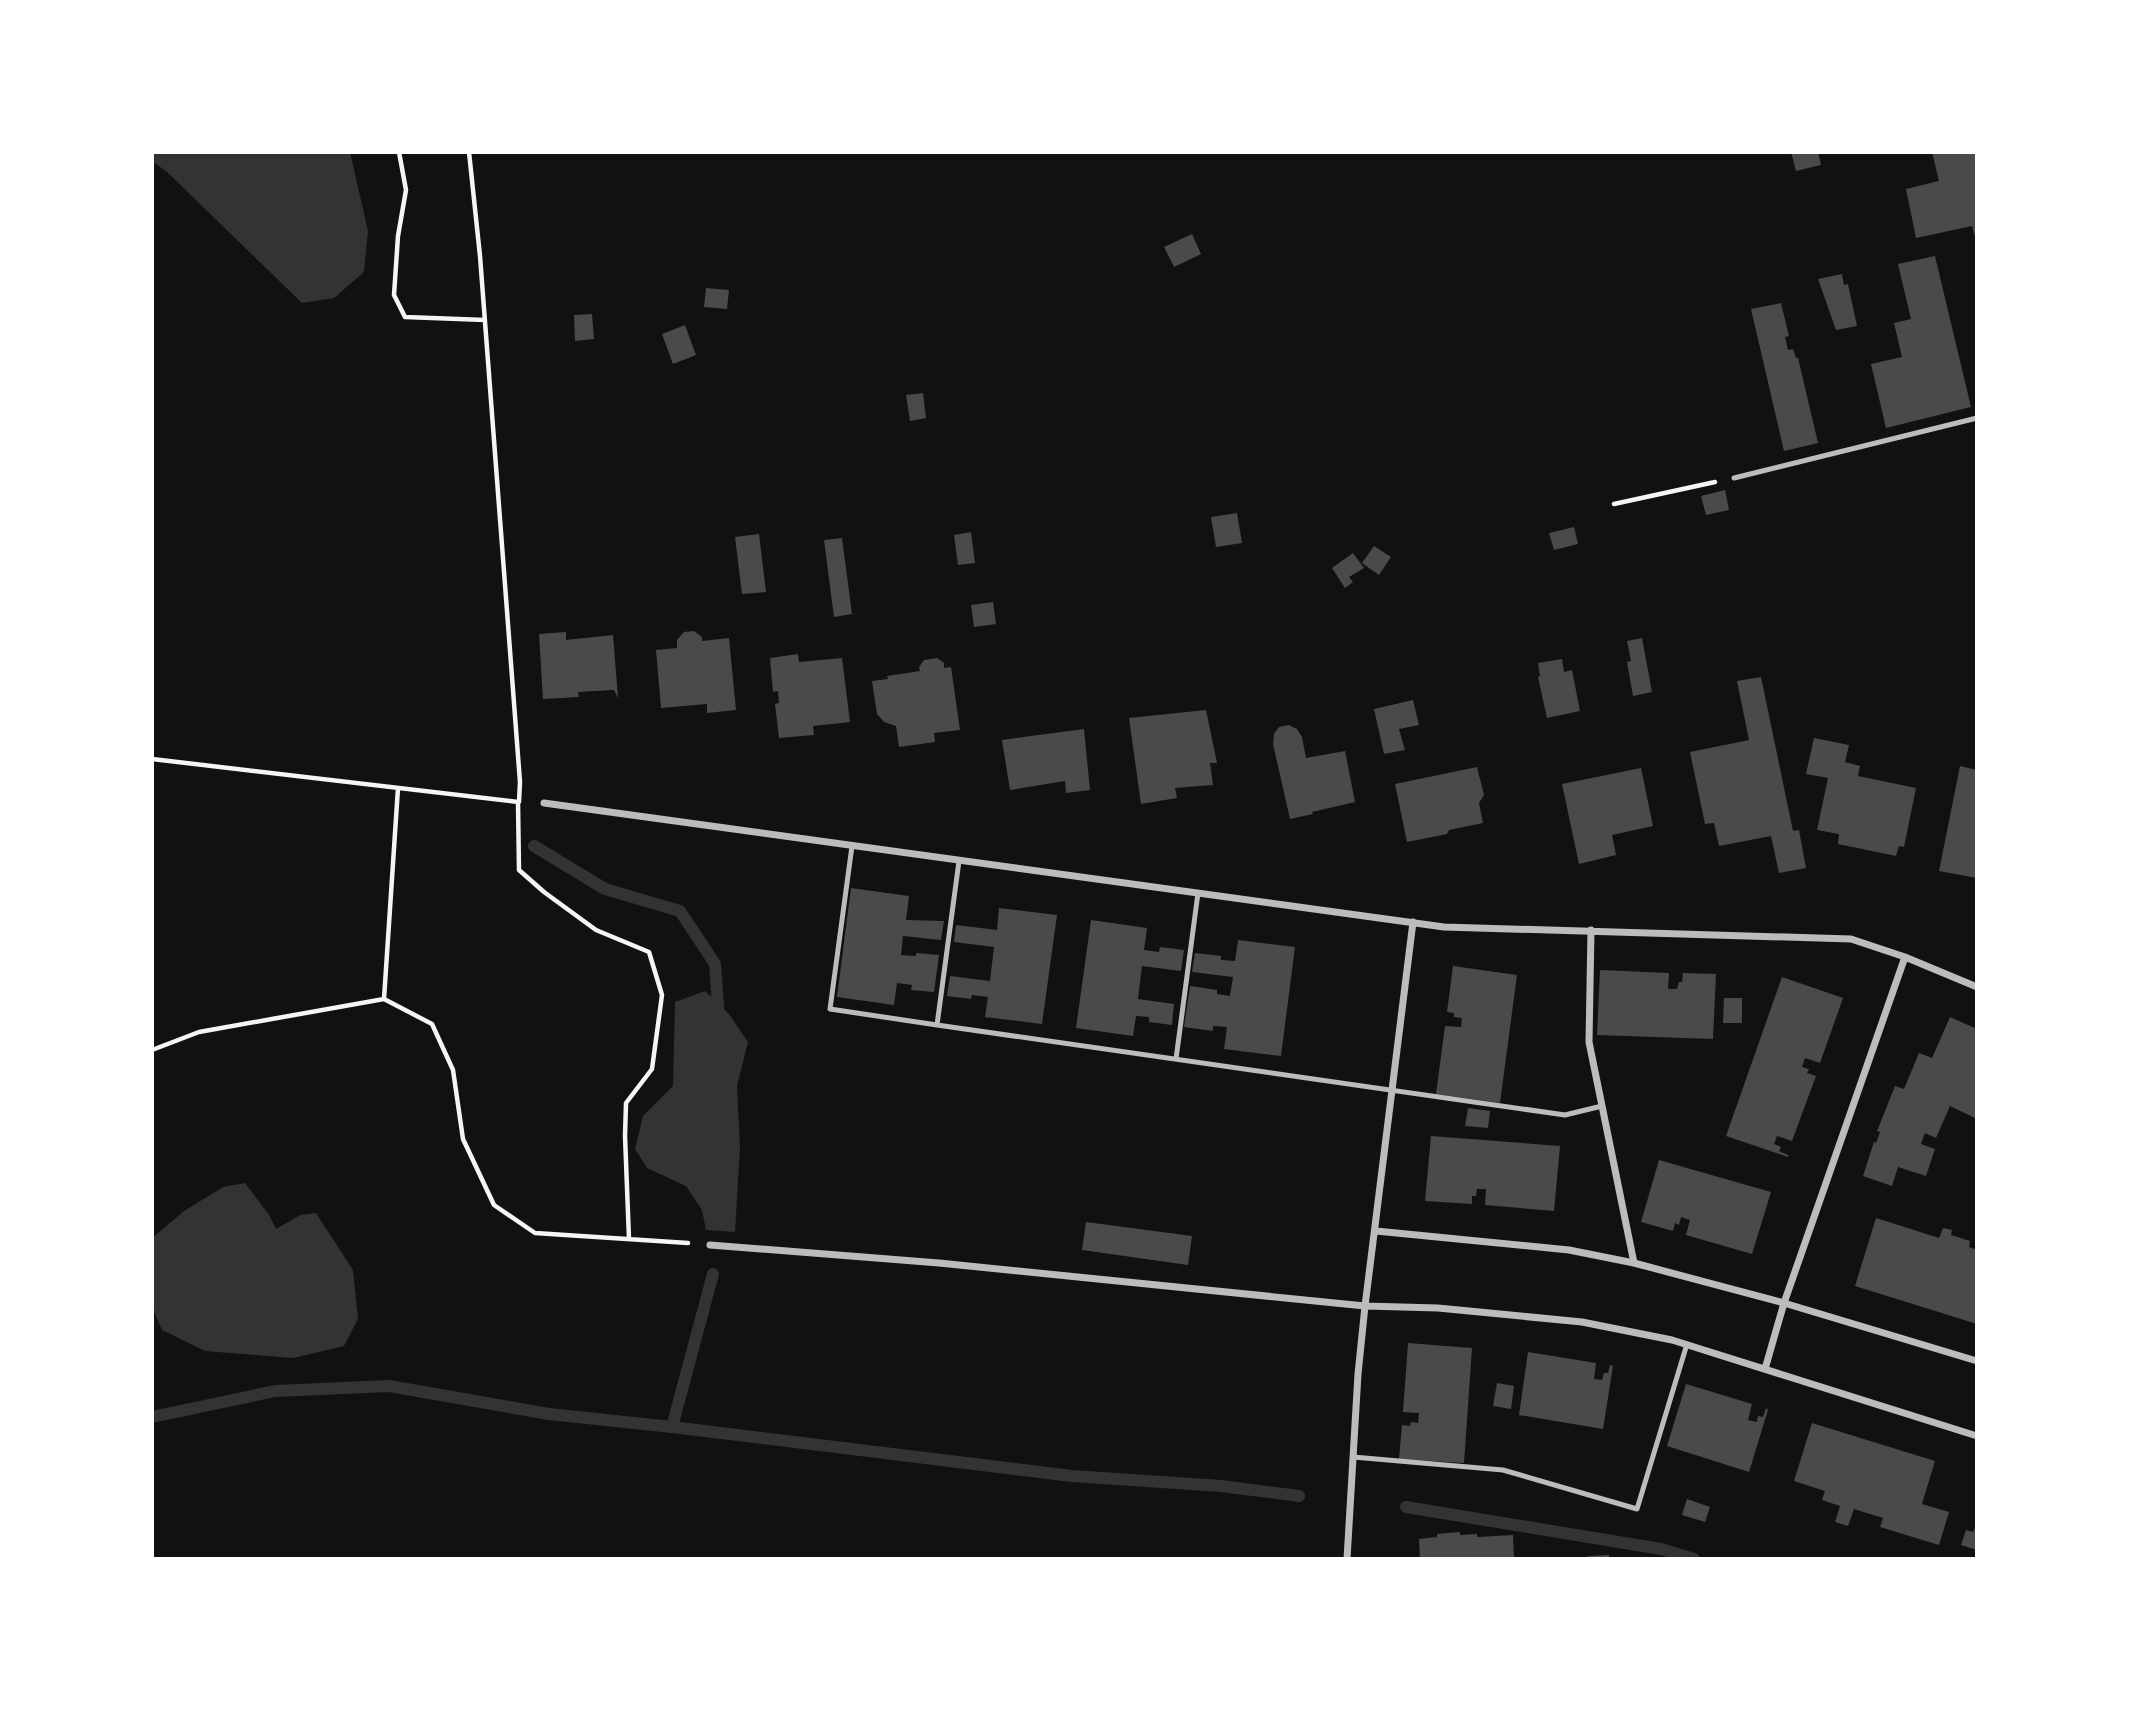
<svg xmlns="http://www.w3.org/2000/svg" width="2129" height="1711" font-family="Poppins,sans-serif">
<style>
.water{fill:#333}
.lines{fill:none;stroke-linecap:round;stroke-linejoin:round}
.stream{stroke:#333;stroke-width:12}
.building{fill:#4a4a4a}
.path{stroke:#f5f5f5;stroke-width:4.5}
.service{stroke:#bcbcbc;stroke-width:5}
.minor{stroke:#bcbcbc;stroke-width:7}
</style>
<rect width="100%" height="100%" fill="#111"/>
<path class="water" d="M152 152H350L368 231 364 272 334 298 302 303 167 172 152 161Z
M705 991 729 1014 748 1042 737 1086 740 1147 735 1232 706 1230 702 1210 686 1186 647 1168 635 1149 643 1116 673 1086 675 1002Z
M245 1183 269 1215 276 1229 300 1215 316 1213 353 1270 358 1319 344 1346 293 1358 205 1351 162 1330 152 1307V1238L184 1211 223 1187Z"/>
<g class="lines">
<path class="stream" d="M534 846 605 889 680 911 715 964 719 1019
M152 1417 275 1391 389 1386 549 1414 672 1427 1072 1476 1221 1486 1299 1496
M672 1427 713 1274
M1406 1507 1661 1549 1694 1559"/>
</g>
<path class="building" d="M1791 152H1818L1821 165 1796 171Z
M1932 152H1977V244L1972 226 1916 238 1906 189 1939 181Z
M1192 234 1201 254 1174 267 1164 247Z
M1935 256 1971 407 1886 428 1871 364 1902 357 1894 323 1911 319 1898 264Z
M1842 274 1844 285 1848 284 1857 326 1836 330 1818 279Z
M706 288 729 290 727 309 704 307Z
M1781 303 1789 336 1785 337 1788 350 1793 349 1796 358H1798L1818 443 1784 451 1751 309Z
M592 314 594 339 575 341 574 315Z
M685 325 696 355 673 364 662 334Z
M923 393 926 418 910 421 906 395Z
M1725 490 1729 510 1706 515 1701 496Z
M1237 513 1242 543 1216 547 1211 517Z
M1574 527 1578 544 1554 550 1549 533Z
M971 532 975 563 958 565 954 535Z
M759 534 766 592 742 594 735 537Z
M842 538 852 614 834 617 824 540Z
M1374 546 1391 557 1379 575 1362 563Z
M1353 553 1364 568 1349 577 1353 582 1345 588 1332 568Z
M993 602 996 624 974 627 971 605Z
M694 631 702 637V641L729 638 736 710 707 713V704L661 708 656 650 677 648V640L684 632Z
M566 632V640L613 635 618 698 614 690 578 692 579 697 543 699 539 634Z
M1642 638 1652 692 1633 696 1627 662 1631 661 1627 641Z
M798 654 799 662 842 658 850 722 813 726 814 735 779 738 775 704 779 703 778 691 773 692 770 658Z
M937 658 944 663V668L951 667 960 730 934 733 935 742 899 747 896 726 884 722 877 714 872 681 888 679 887 676 920 671 919 667 924 660Z
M1562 659 1564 672 1572 670 1580 711 1547 718 1538 677 1540 676 1538 663Z
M1761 677 1793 831 1799 830 1806 868 1779 873 1771 836 1719 846 1714 823 1705 824 1690 752 1749 740 1737 681Z
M1413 700 1419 725 1399 729 1405 750 1384 754 1374 709Z
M1206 710 1217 763H1210L1213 785 1175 788 1177 798 1141 804 1129 718Z
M1289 725 1297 729 1302 737 1306 758 1345 751 1355 802 1312 812 1313 814 1290 819 1273 744 1274 734 1279 727Z
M1084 729 1090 790 1066 793 1065 781 1010 790 1002 740Z
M1814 738 1849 745 1845 762 1860 766 1858 776 1916 788 1904 847 1899 846 1896 856 1838 844 1839 834 1817 830 1828 778 1806 774Z
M1960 766 1977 770V878L1939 871Z
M1477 767 1484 795 1479 803 1483 823 1449 830 1447 834 1407 842 1395 784Z
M1641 768 1653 826 1612 835 1616 855 1579 864 1562 784Z
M851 888 909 896 906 920 944 921 941 940 903 936 901 955 916 956V953L939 955 934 992 911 990 912 985 897 983 894 1005 837 997Z
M999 908 1057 915 1042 1024 985 1017 988 997 972 995 971 999 947 996 950 976 990 981 994 947 954 942 956 925 997 930Z
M1091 920 1147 928 1144 950 1159 952 1160 947 1184 950 1181 971 1142 966 1138 999 1174 1004 1172 1025 1149 1022V1017L1136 1016 1133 1036 1076 1028Z
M1238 940 1295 947 1281 1056 1224 1049 1227 1027 1213 1026V1031L1184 1027 1190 986 1217 990V994L1230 996 1233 977 1192 972 1195 953 1221 956V960L1235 961Z
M1453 966 1517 975 1500 1103 1436 1094 1445 1026 1461 1027 1462 1018 1454 1017V1013L1447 1012Z
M1600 970 1669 973 1668 989H1677L1679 982H1682L1683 973 1716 974 1713 1039 1597 1035Z
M1782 977 1843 998 1820 1063 1805 1058 1802 1067 1809 1069 1807 1073 1816 1076 1792 1141 1777 1136 1774 1144 1781 1147 1779 1151 1788 1155V1157L1726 1136Z
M1724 998H1742V1023H1723Z
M1950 1017 1977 1029V1119L1950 1106 1936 1138 1925 1133 1921 1144 1935 1149 1926 1176 1898 1167 1892 1186 1863 1176 1874 1142 1876 1143 1880 1132 1877 1131 1895 1086 1904 1089 1919 1053 1932 1058Z
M1468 1108 1490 1111 1488 1128 1465 1126Z
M1431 1136 1560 1146 1554 1211 1485 1205 1486 1189H1477L1476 1196H1472V1204L1425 1201Z
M1659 1160 1771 1192 1752 1254 1686 1235 1690 1220 1681 1217 1679 1225 1675 1223 1673 1231 1641 1222Z
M1876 1218 1939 1238 1943 1228 1952 1230 1951 1235 1970 1241 1969 1247 1977 1250V1324L1855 1286Z
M1086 1222 1192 1236 1188 1265 1082 1250Z
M1408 1343 1472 1348 1464 1463 1399 1459 1402 1425 1410 1426 1411 1422 1418 1423 1419 1413 1403 1412Z
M1528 1352 1596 1363 1594 1379 1602 1380 1604 1373H1608L1610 1365 1613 1366 1603 1429 1519 1415Z
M1497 1383 1514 1386 1511 1409 1493 1406Z
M1686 1384 1752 1404 1748 1420 1757 1422 1758 1416 1763 1417 1766 1408 1768 1410 1749 1472 1667 1446Z
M1812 1423 1935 1461 1922 1504 1949 1512 1939 1545 1880 1527 1883 1518 1854 1509 1848 1526 1835 1522 1840 1506 1822 1500 1825 1491 1794 1481Z
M1687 1499 1710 1507 1705 1522 1682 1515Z
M1977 1523V1550L1961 1545 1966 1530 1973 1532Z
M1460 1532V1535L1477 1534V1537L1513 1535 1514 1559H1420L1419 1539 1437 1537V1534Z
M1609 1555V1559H1588V1556Z"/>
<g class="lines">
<path class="path" d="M399 152 406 190 398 236 394 295 405 317 485 320
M469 152 480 256 520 782 519 802
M1614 504 1715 482
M152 759 518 802 519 870 544 892 596 930 649 952 662 995 652 1069 626 1103 625 1136 629 1239
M384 999 398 788
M152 1050 199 1032 384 999 432 1024 453 1070 463 1139 494 1205 535 1233 688 1243"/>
<path class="service" d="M1734 478 1977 418
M852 846 830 1009 937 1025 959 861
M937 1025 1565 1115 1602 1106
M1176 1059 1198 893
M1353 1457 1503 1470 1637 1509 1687 1344"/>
<path class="minor" d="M544 803 1444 927 1851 939 1905 957 1977 987
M1591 930 1589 1042 1634 1263
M1376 1231 1569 1250 1634 1263 1784 1303 1977 1361
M710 1245 939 1263 1365 1306 1438 1308 1582 1322 1672 1340 1977 1436
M1765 1369 1784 1303 1905 957
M1347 1559 1358 1374 1365 1306 1413 922"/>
</g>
<rect width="2129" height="1711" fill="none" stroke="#ffffff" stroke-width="308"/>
</svg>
